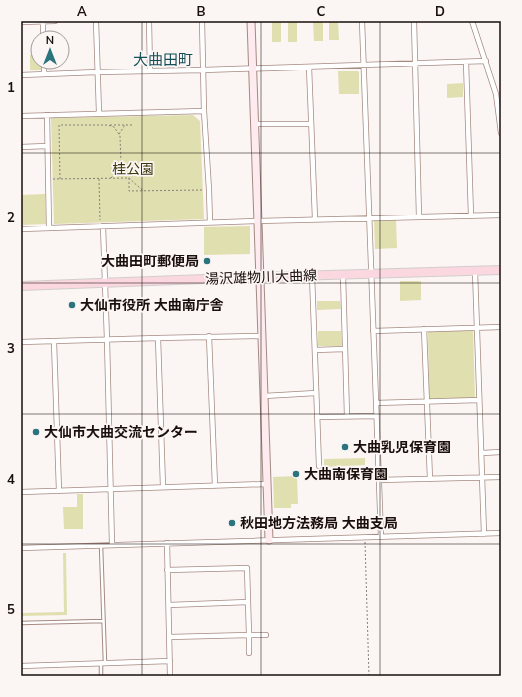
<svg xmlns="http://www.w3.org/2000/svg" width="522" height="697" font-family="Mulish,'Noto Sans JP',sans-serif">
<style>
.green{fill:#e0dfaf}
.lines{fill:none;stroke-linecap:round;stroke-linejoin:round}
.lane-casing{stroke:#a58a82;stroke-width:4.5}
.street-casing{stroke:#a58a82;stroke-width:6}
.secondary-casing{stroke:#a58a82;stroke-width:9}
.primary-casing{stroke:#d1cfce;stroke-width:10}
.path{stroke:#877f7c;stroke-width:1;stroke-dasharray:2 2;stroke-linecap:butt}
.lane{stroke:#fff;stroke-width:2.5}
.street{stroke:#fff;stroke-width:4.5}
.secondary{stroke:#fdebef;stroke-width:7}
.primary{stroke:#fbd7df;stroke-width:8}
.grid{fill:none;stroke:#190f0c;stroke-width:1;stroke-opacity:0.55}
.poi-dot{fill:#2b737d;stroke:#fbf5f3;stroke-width:1.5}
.labels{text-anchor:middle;stroke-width:3.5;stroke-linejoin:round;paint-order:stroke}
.park-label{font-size:14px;fill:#39370c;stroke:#fbf5f3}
.poi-label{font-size:14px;font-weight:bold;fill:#190f0c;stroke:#fbf5f3;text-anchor:start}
.street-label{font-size:14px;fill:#190f0c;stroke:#fbf5f3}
.neighbourhood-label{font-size:15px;fill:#155058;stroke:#fbf5f3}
.neatline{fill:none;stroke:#190f0c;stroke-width:1.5}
.grid-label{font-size:13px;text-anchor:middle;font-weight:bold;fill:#190f0c}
</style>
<rect width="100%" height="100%" fill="#fbf5f3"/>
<path class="green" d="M272 21H281V42H272Z
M288 21H297V42H288Z
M313 21H323V41H314Z
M329 21H338L339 40H329Z
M30 55H38V62H41V70H30Z
M338 71H358L359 73V94H339Z
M463 83V97L447 98V84Z
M193 115 200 121 204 219 54 224 51 118Z
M45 194 46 224 21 225V195Z
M396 220 397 248 375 249 374 221Z
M250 226V254L204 255V227Z
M400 281H421V300L400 301Z
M317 301H340L341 309 317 310Z
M473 330 475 398 429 399 428 331Z
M318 331H341L342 345 341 346H318Z
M365 458V465L324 467V459Z
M297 476 298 504H291V508H274L273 477Z
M77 494H83V529H64L63 507H77Z
M63 553H66L67 615 21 616V613L64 612Z"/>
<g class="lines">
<defs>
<path id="lane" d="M101 546 105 663
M21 623 103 621
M101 664V676"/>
<path id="street" d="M43 21V38
M96 21 99 113
M149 21 150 71
M202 21 204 111 209 190 210 222
M362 21 381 537
M414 21 419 217
M472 21 496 94 501 133
M21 22 55 21
M44 62V74
M466 62 471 216
M309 67 315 219
M21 75 97 72 203 70 486 61
M47 115 49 228
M21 116 204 111
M254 124H311
M21 147 47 146
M103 226 107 340 112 545
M21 229 258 221 501 215
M475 271 484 534
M312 275 319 466
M343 275 347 416
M424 329 430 479
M373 331 501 327
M209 336 215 486
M158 338 163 487
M21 342 158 338 262 336
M54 342 59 491
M315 350 345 349
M264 396 316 393
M376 403 479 400
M317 417 376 416
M482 453 501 452
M379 480 501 477
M21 492 267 484
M167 543 170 676
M21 548 501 533
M167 570 247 568 249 635 169 637
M169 605 248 602
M249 653V635H266
M21 666 170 661"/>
<path id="secondary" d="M251 21 269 540"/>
<path id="primary" d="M21 286 259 277 501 270"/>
</defs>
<use href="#lane" class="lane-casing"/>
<use href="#street" class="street-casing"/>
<use href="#secondary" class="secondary-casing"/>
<use href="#primary" class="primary-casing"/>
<path class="path" d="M110 125H132
M119 134 125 125
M111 178 121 167
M53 179 129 178V191L203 190
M60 179 59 125H108L114 127 120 136 121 164C124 175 135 184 144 191
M99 179 100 220
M365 542 369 676"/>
<use href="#lane" class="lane"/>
<use href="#street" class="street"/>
<use href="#secondary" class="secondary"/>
<use href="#primary" class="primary"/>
</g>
<path class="grid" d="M142 21V676M261 21V676M380 21V676M21 153H501M21 283H501M21 414H501M21 544H501"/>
<g class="poi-dot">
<circle cx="207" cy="261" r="4"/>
<circle cx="72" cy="305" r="4"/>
<circle cx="36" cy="432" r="4"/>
<circle cx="345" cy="447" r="4"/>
<circle cx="296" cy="474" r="4"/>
<circle cx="232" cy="523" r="4"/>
</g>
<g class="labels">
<g class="park-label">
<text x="133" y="174">桂公園</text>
</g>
<g class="poi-label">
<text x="199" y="266" text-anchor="end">大曲田町郵便局</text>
<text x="80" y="310">大仙市役所 大曲南庁舎</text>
<text x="44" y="437">大仙市大曲交流センター</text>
<text x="353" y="452">大曲乳児保育園</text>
<text x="304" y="479">大曲南保育園</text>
<text x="240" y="528">秋田地方法務局 大曲支局</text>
</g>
<g class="street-label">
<text transform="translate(261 277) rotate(-2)" y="5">湯沢雄物川大曲線</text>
</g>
<g class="neighbourhood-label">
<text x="163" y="65">大曲田町</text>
</g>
</g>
<rect width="522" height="697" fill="none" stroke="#fbf5f3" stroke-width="44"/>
<g transform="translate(50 50)"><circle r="19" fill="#fbf5f3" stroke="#a19997"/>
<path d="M0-3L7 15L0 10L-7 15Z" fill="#2b737d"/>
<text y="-6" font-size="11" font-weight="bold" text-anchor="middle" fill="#190f0c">N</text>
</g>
<rect x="22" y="22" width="478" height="653" class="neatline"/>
<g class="grid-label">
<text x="82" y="16">A</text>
<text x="201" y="16">B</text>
<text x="321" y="16">C</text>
<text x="440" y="16">D</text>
<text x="11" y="92">1</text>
<text x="11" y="222">2</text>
<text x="11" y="353">3</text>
<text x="11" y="484">4</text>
<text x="11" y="614">5</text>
</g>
</svg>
